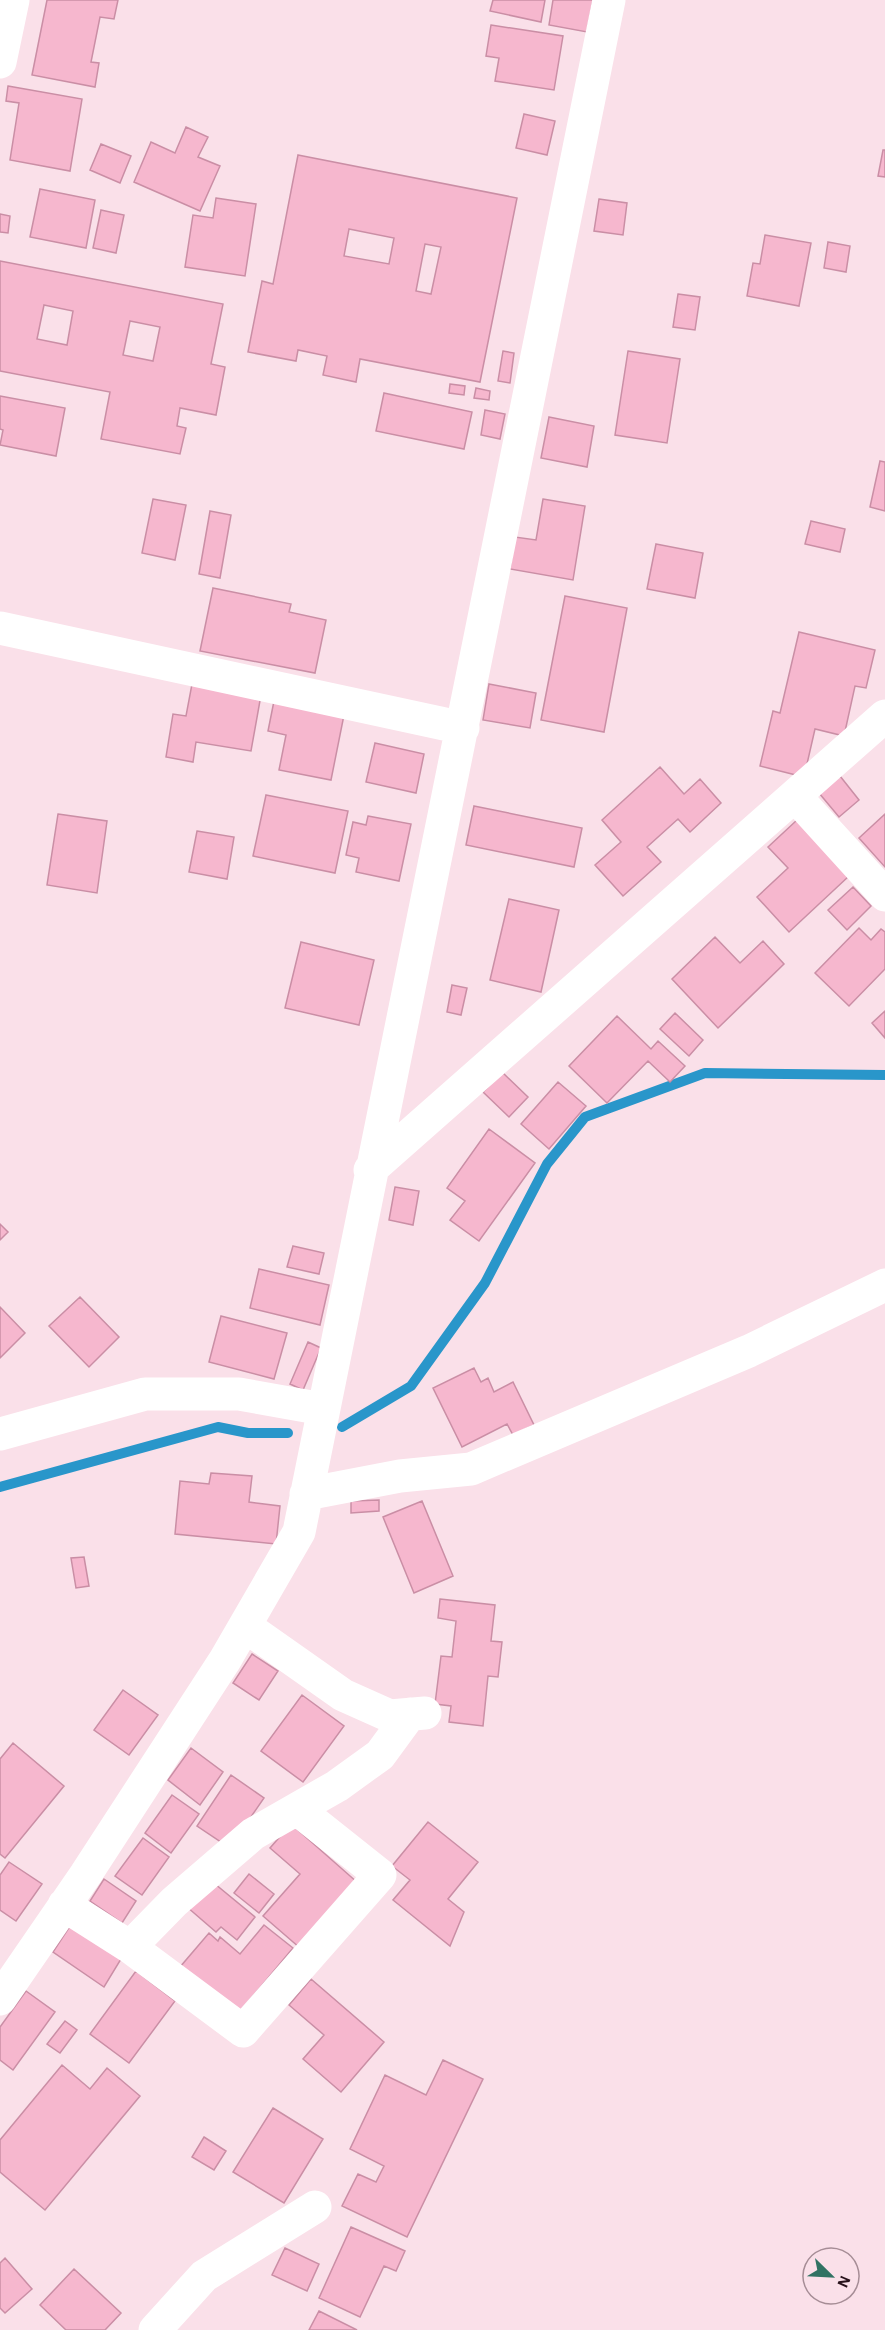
<svg xmlns="http://www.w3.org/2000/svg" width="885" height="2330" font-family="'Alegreya Sans',sans-serif">
<style>
.lines{fill:none;stroke-linecap:round;stroke-linejoin:round}
.stream{stroke:#2996ca;stroke-width:10}
.building{fill:#f6b7ce;stroke:#ca8ea5;stroke-width:1.5;fill-rule:evenodd}
.minor{stroke:#fff;stroke-width:33}
</style>
<rect width="100%" height="100%" fill="#fae0e9"/>
<g class="lines">
<path class="stream" d="M342 1427 411 1386 485 1283 547 1164 585 1117 705 1073 885 1075
M0 1487 218 1427 248 1433H288"/>
</g>
<path class="building" d="M47 0H118L114 19 100 17 91 62 99 63 95 87 32 75Z
M493 0H545L541 22 490 11Z
M553 0H593L587 32 549 25Z
M491 25 563 36 554 90 495 81 499 58 486 56Z
M8 86 82 99 70 171 10 160 19 103 6 101Z
M524 114 555 121 547 155 516 148Z
M186 127 208 137 198 157 220 166 200 211 134 182 151 142 175 153Z
M101 144 131 156 120 183 90 170Z
M883 150H885V177L878 176Z
M298 155 517 198 480 382 360 359 356 382 323 375 327 356 298 350 296 361 248 352 262 281 273 284ZM349 229 394 238 389 264 344 256ZM425 244 441 247 431 294 416 291Z
M40 189 95 200 86 248 30 237Z
M216 198 256 204 245 276 185 267 193 215 213 218Z
M599 199 627 203 623 235 594 231Z
M101 210 124 215 116 253 93 248Z
M0 214 10 216 8 233 0 232Z
M765 235 811 243 799 306 747 296 753 263 760 264Z
M828 242 850 246 846 272 824 268Z
M0 261 223 304 211 364 225 367 216 415 180 408 177 426 186 428 180 454 101 439 110 392 0 371ZM44 305 73 311 67 345 37 339ZM130 321 160 327 153 361 123 355Z
M678 294 700 297 695 330 673 327Z
M503 351 514 353 510 383 498 381Z
M628 351 680 359 667 443 615 435Z
M450 384 465 386 464 395 449 393Z
M476 388 490 391 489 400 474 398Z
M384 393 472 412 464 449 376 431Z
M0 396 65 408 56 456 0 445 3 430 0 429Z
M485 410 505 414 500 439 481 435Z
M549 417 594 426 587 467 541 458Z
M880 461 885 462V511L870 507Z
M153 499 186 505 175 560 142 553Z
M543 499 585 506 573 580 510 569 515 537 536 540Z
M210 511 231 515 220 578 199 574Z
M811 521 845 529 840 552 805 544Z
M656 544 703 553 695 598 647 589Z
M213 588 291 604 289 612 326 620 315 673 200 651Z
M565 596 627 608 604 732 541 720Z
M799 632 875 650 866 688 855 686 844 736 815 729 804 777 760 766 773 711 780 713Z
M192 684 261 695 251 751 196 742 193 762 166 757 173 714 186 716Z
M489 684 536 693 530 728 483 720Z
M274 701 344 715 331 780 279 770 286 735 268 731Z
M375 743 424 754 416 793 366 782Z
M660 767 684 794 700 779 721 803 690 832 678 819 647 847 661 862 623 896 595 865 621 842 602 820Z
M840 776 859 800 839 817 819 793Z
M266 795 348 811 335 873 253 856Z
M474 806 582 828 574 867 466 845Z
M58 814 107 821 97 893 47 885Z
M885 814V867L859 838Z
M368 816 411 824 399 881 356 872 359 858 346 855 353 822 366 825Z
M797 820 849 876 789 932 757 897 788 868 768 847Z
M197 831 234 837 227 879 189 872Z
M853 887 871 906 847 930 828 910Z
M509 899 559 910 541 992 490 980Z
M859 928 871 940 881 929 885 932V969L849 1006 815 973Z
M715 937 740 963 763 941 784 964 718 1028 672 979Z
M301 942 374 960 359 1025 285 1008Z
M452 985 467 988 461 1015 447 1012Z
M885 1011V1038L872 1023Z
M675 1013 703 1040 689 1056 660 1029Z
M617 1016 651 1049 658 1041 685 1066 670 1082 648 1061 607 1103 569 1066Z
M502 1072 528 1097 509 1117 483 1092Z
M558 1082 586 1106 549 1149 521 1124Z
M489 1129 535 1163 479 1241 450 1220 465 1201 447 1188Z
M395 1187 419 1191 413 1225 389 1220Z
M0 1224 8 1232 0 1240Z
M293 1246 324 1253 319 1274 287 1267Z
M259 1269 329 1285 320 1325 250 1308Z
M80 1297 119 1337 89 1367 49 1326Z
M0 1307 25 1333 0 1358Z
M221 1316 287 1333 274 1379 209 1362Z
M308 1342 321 1348 303 1390 290 1384Z
M474 1368 481 1382 488 1378 494 1392 513 1382 534 1425 513 1435 507 1424 462 1447 433 1388Z
M211 1473 252 1476 249 1502 280 1506 276 1544 175 1534 180 1481 209 1484Z
M379 1500V1511L351 1513V1501Z
M422 1501 453 1576 414 1593 383 1517Z
M84 1557 89 1586 76 1588 71 1558Z
M440 1599 495 1605 491 1641 502 1642 498 1677 488 1676 483 1726 449 1722 451 1706 435 1704 441 1656 452 1657 456 1621 438 1618Z
M252 1654 278 1671 259 1700 233 1683Z
M123 1690 158 1715 129 1755 94 1730Z
M302 1695 344 1726 303 1782 261 1751Z
M13 1743 64 1786 5 1858 0 1854V1759Z
M191 1748 223 1772 200 1805 168 1780Z
M231 1775 264 1798 246 1824 221 1842 197 1826Z
M172 1795 199 1814 171 1853 145 1833Z
M428 1822 478 1862 448 1899 464 1912 450 1946 393 1900 410 1880 392 1866Z
M291 1824 358 1883 300 1948 263 1916 300 1874 270 1848Z
M143 1838 169 1857 142 1895 115 1876Z
M9 1862 42 1884 16 1921 0 1910V1875Z
M249 1874 274 1894 259 1913 234 1893Z
M104 1879 136 1901 122 1923 90 1901Z
M209 1879 255 1917 237 1940 221 1927 216 1932 187 1907Z
M264 1925 293 1948 238 2014 180 1967 209 1933 218 1941 220 1937 240 1954Z
M70 1926 121 1959 104 1987 53 1952Z
M136 1971 175 2001 129 2063 90 2034Z
M311 1979 384 2042 341 2092 303 2059 324 2035 289 2005Z
M26 1991 55 2012 13 2070 0 2060V2027Z
M65 2021 77 2030 60 2053 47 2044Z
M443 2060 483 2079 407 2237 342 2206 358 2174 376 2182 384 2166 350 2149 385 2075 426 2095Z
M62 2065 90 2089 107 2068 140 2096 45 2210 0 2172V2140Z
M273 2108 323 2139 284 2203 233 2172Z
M204 2137 226 2151 214 2170 192 2157Z
M351 2227 405 2251 396 2271 384 2266 360 2317 319 2298Z
M285 2248 319 2264 307 2291 272 2275Z
M5 2258 32 2289 5 2313 0 2308V2263Z
M74 2269 121 2313 105 2330H66L40 2305Z
M319 2311 357 2330H309Z"/>
<g class="lines">
<path class="minor" d="M0 62 13 0
M0 628 463 728
M795 796 885 895
M370 1170 885 716
M0 1434 145 1394H239L323 1409
M306 1494 400 1476 471 1469 749 1351 885 1285
M245 1626 343 1695 390 1716 425 1713
M64 1905 130 1947 243 2031 380 1875 297 1809
M130 1947 174 1902 253 1834 337 1786 380 1755 410 1714
M0 1999 86 1874 225 1660 299 1532 609 0
M155 2330 204 2276 315 2207"/>
</g>
<g transform="translate(831 2276) rotate(114)"><circle r="28" fill="#fae0e9" stroke="#a68d96" stroke-width="1.5"/>
<path d="M0-4.5L10 22L0 15L-10 22Z" fill="#317263"/>
<text y="-9" font-size="16" font-weight="bold" text-anchor="middle" fill="#27111a">N</text>
</g>
</svg>
